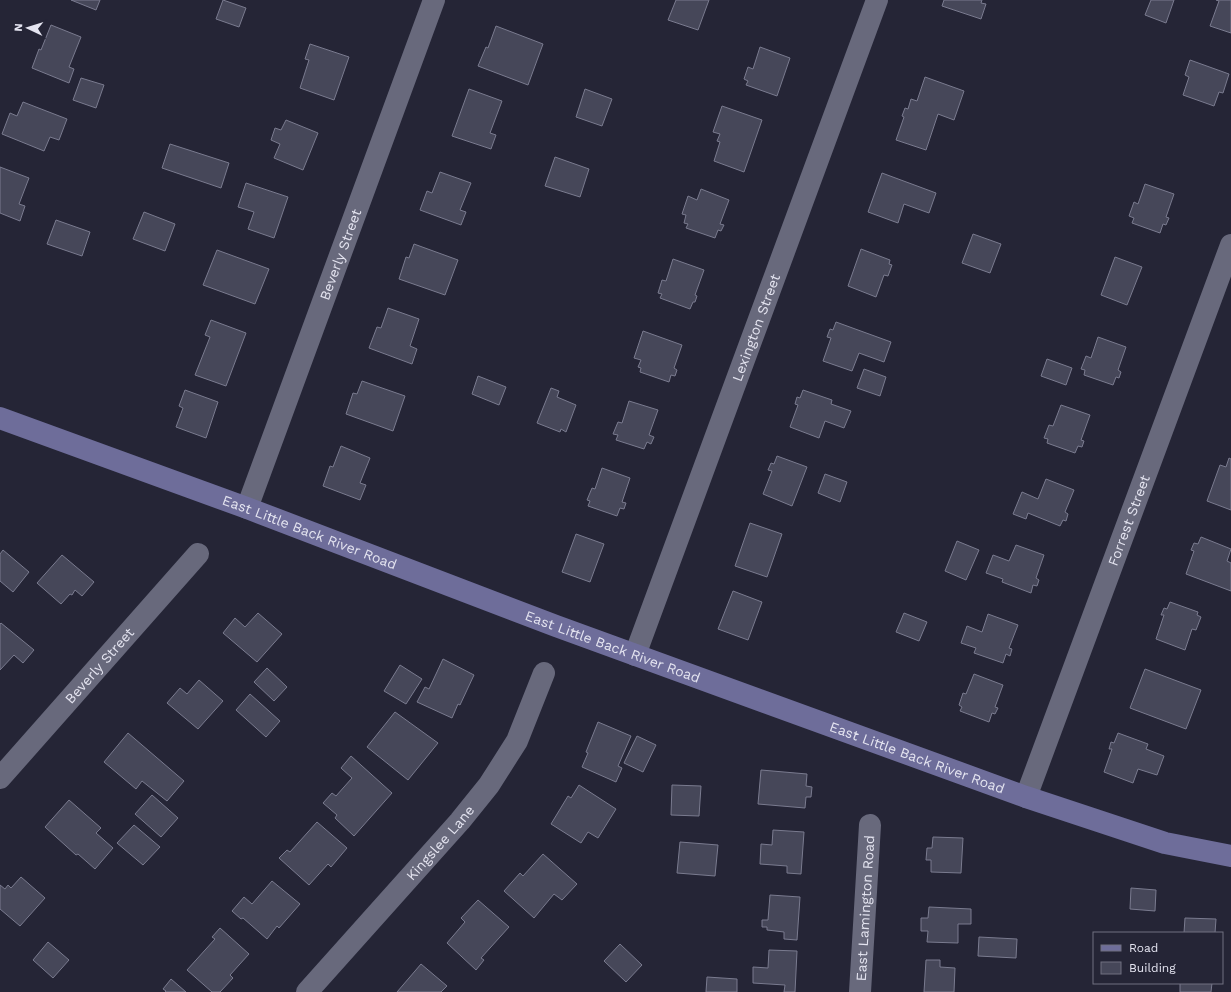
<svg xmlns="http://www.w3.org/2000/svg" width="1231" height="992" font-family="'Work Sans',sans-serif">
<style>
.building{fill:#464759;stroke:#7a7b8f}
.lines{fill:none;stroke-linecap:round;stroke-linejoin:round}
.street{stroke:#68697c;stroke-width:22}
.secondary{stroke:#6e6d9a;stroke-width:22}
.labels{text-anchor:middle;stroke-width:4;stroke-linejoin:round;paint-order:stroke}
.street-label{font-size:14px;fill:#e4e4f0;stroke:#252536}
</style>
<rect width="100%" height="100%" fill="#252536"/>
<path class="building" d="M71 0H100L96 10Z
M223 0 246 8 239 27 216 19Z
M676 0H709L698 30 668 20Z
M944 0H982L981 3 986 4 981 19 942 6Z
M1151 0H1174L1166 23 1145 15Z
M1216 0H1231V33L1210 26 1219 1Z
M51 25 81 37 69 67 74 69 69 83 32 68 39 49 41 50Z
M496 26 543 44 528 85 478 66 486 47 488 48Z
M310 44 349 57 334 100 300 88 309 60 305 59Z
M760 47 790 58 777 96 746 85 748 81 744 79 748 67 753 69Z
M1190 60 1229 74 1223 93 1219 92 1214 106 1183 95 1189 77 1185 75Z
M925 77 964 91 954 120 938 114 926 150 896 140 904 117 902 116 905 108 908 109 911 99 917 101Z
M81 78 104 85 96 108 73 100Z
M469 89 502 101 490 133 496 135 491 149 452 136Z
M585 89 612 99 602 126 576 117Z
M23 102 67 119 59 140 50 137 44 151 2 134 10 113 17 116Z
M722 106 762 120 744 172 714 161 720 142 717 141 720 134 713 132Z
M286 120 318 133 303 170 274 158 280 144 271 140 275 128 281 130Z
M170 144 229 163 221 188 162 168Z
M555 157 589 169 580 197 545 186Z
M0 167 29 178 19 204 25 206 20 221 0 213Z
M440 172 471 183 460 210 466 212 461 225 420 210 427 191 432 193Z
M882 173 936 193 929 213 904 204 898 223 868 212Z
M246 183 288 197 274 238 248 229 254 212 238 207Z
M1145 184 1174 194 1166 217 1169 218 1166 225 1163 224 1160 233 1132 223 1134 218 1129 216 1134 202 1138 204Z
M701 189 729 200 720 224 724 225 721 231 718 230 715 238 686 228 688 224 684 223 686 215 682 214 688 196 697 200Z
M144 212 175 224 165 251 133 239Z
M56 220 90 232 82 256 47 244Z
M973 234 1001 244 990 273 962 263Z
M414 244 458 260 445 295 399 279 406 257 409 258Z
M861 249 890 260 889 264 892 265 888 276 884 275 876 297 848 286Z
M217 250 269 269 255 304 203 285Z
M1115 257 1142 267 1127 305 1101 295Z
M673 259 704 270 695 295 697 296 695 302H693L690 309 660 298 662 294 658 293 662 280 666 281Z
M388 308 419 319 410 346 417 349 412 364 369 348 377 327 381 328Z
M211 320 246 333 226 386 195 375 210 337 205 335Z
M836 322 891 342 884 362 859 353 852 371 823 361 831 338 827 337 830 329 833 330Z
M643 331 682 345 674 368 677 370 675 376 671 375 669 382 640 372 641 368 638 367 641 360 634 358Z
M1098 337 1126 347 1118 370 1121 372 1119 378 1116 377 1113 385 1084 375 1085 370 1081 369 1086 356 1091 358Z
M1047 359 1072 368 1066 385 1041 376Z
M864 369 886 377 880 396 857 388Z
M478 376 506 387 499 405 472 394Z
M362 381 405 396 393 431 346 414 353 393 357 394Z
M551 388 559 391 557 397 576 405 566 432 561 429 560 432 537 423Z
M185 390 218 402 206 438 176 427 183 408 179 406Z
M803 390 832 400 831 404 851 411 844 428 825 421 819 438 790 427 798 405 795 404 797 397 800 398Z
M629 401 658 410 649 435 654 437 651 444 647 442 644 449 616 440 618 435 613 434 618 422 622 423Z
M1061 405 1090 415 1081 440 1084 441 1082 447 1078 446 1075 453 1047 443 1048 439 1044 438 1049 425 1053 426Z
M341 446 370 458 360 483 366 485 360 500 323 486 330 466 333 467Z
M777 456 807 467 792 506 763 494 772 471 768 470 771 463 774 464Z
M1229 458 1231 459V510L1207 501 1220 465 1226 467Z
M602 468 630 478 622 502 626 503 624 509 620 508 617 516 588 506 590 501 587 500 592 488 595 489Z
M825 474 847 482 840 502 818 493Z
M1046 479 1074 490 1065 512 1068 514 1066 521 1063 520 1060 526 1028 513 1026 519 1013 514 1022 492 1038 499Z
M750 523 782 534 767 577 735 566Z
M576 534 604 544 590 582 562 572Z
M1201 537 1231 549 1227 561 1231 563V591L1186 574 1194 551 1191 550 1194 543 1198 544Z
M957 541 979 550 966 580 945 571Z
M1016 545 1044 555 1036 578 1039 580 1037 586 1033 585 1031 593 1002 582 1003 579 986 573 993 555 1009 561Z
M3 550 29 572 13 592 0 581V554Z
M62 555 94 582 82 596 75 590 72 595 70 594 61 604 37 583Z
M733 591 762 602 748 640 718 629Z
M1170 602 1198 612 1197 615 1201 617 1196 630 1192 629 1185 650 1156 639 1164 615H1161L1164 608 1167 609Z
M258 613 282 634 257 662 223 633 235 618 245 627Z
M904 613 927 622 919 641 896 632Z
M988 614 1018 625 1009 648 1012 649 1010 656 1006 654 1003 663 974 653 976 648 961 643 967 626 982 632Z
M1 623 34 650 23 663 14 655 0 670V624Z
M443 659 474 675 460 705 458 704 452 718 417 702 425 687 429 689Z
M400 665 422 679 406 704 384 691Z
M267 668 287 687 274 701 254 682Z
M1145 669 1201 690 1186 729 1130 708Z
M974 674 1003 685 995 707 998 708 995 714 992 713 989 722 960 711 962 707 959 705 963 693 966 694Z
M199 680 223 701 198 729 167 703 180 688 187 694Z
M250 694 280 721 266 737 236 710Z
M395 712 438 743 408 780 367 747Z
M598 722 631 736 618 766 622 768 616 782 582 767 588 753 586 752Z
M128 733 184 781 167 801 142 781 136 789 104 762Z
M1118 733 1148 744 1146 749 1164 756 1157 775 1138 769 1133 783 1104 772 1112 749H1109L1111 742 1114 743Z
M637 736 656 745 643 772 624 763Z
M351 756 392 793 354 836 335 818 337 815 323 803 332 793 336 796 352 778 341 768Z
M761 770 807 774 806 786 812 787 811 797H806L805 808 758 804Z
M579 785 616 809 598 838 588 832 581 843 551 824 568 796 571 798Z
M672 785 701 786 699 816 671 815Z
M152 795 178 818 161 837 135 814Z
M69 800 101 828 96 833 113 848 95 869 78 854 76 855 45 827Z
M317 822 347 848 331 867 328 864 309 885 279 858 287 850 290 852Z
M134 825 160 847 143 865 117 843Z
M773 830 804 832 801 874 787 873V866L760 864 761 844 772 845Z
M933 837 963 838 961 873 931 872V860H926L927 848H932Z
M680 842 718 845 715 876 677 873Z
M543 854 577 884 562 900 554 894 534 918 504 891 520 873 523 876Z
M21 877 45 898 20 926 0 909V885L5 889 8 885 11 888Z
M272 881 300 904 279 928 277 926 267 939 243 918 241 919 232 911 244 897 252 904Z
M1131 888 1156 890 1155 911 1130 909Z
M770 895 800 897 797 940 784 939V932L767 930V927H762V920H768Z
M478 900 509 927 481 958 484 960 476 970 447 943 465 922 461 918Z
M929 907 971 909V924H958V943L927 942 928 931H921V918H928Z
M1185 918 1216 919 1215 933H1184Z
M220 928 249 954 230 975 233 978 220 992H212L187 970 215 939 212 937Z
M979 937 1017 939 1016 958 978 956Z
M48 942 69 960 53 978 33 960Z
M620 944 642 965 626 982 604 961Z
M769 950 797 951 795 992H784L785 985 753 983V967L768 968Z
M926 960H940V967L955 968 954 992H924Z
M421 964 447 986 441 992H397Z
M707 977 737 979V992H706Z
M171 979 186 992H165L166 991 163 989Z
M1180 983H1212L1211 992H1180Z"/>
<g class="lines">
<g class="street">
<path id="s1" d="M247 508 434 0"/>
<path id="s2" d="M635 655 877 0"/>
<path id="s3" d="M0 778 198 554"/>
<path id="s4" d="M1026 797 1231 245"/>
<path id="s5" d="M307 992 460 821 489 785 517 741 544 673"/>
<path id="s6" d="M860 992 870 825"/>
</g>
<path class="secondary" id="s7" d="M0 418 247 508 556 626 1026 797 1165 843 1231 856"/>
</g>
<g class="labels">
<g class="street-label">
<text dy="5" stroke="none"><textPath href="#s1" startOffset="270">Beverly Street</textPath></text>
<text dy="5" stroke="none"><textPath href="#s2" startOffset="349">Lexington Street</textPath></text>
<text dy="5" stroke="none"><textPath href="#s4" startOffset="295">Forrest Street</textPath></text>
<text dy="5" stroke="none"><textPath href="#s7" startOffset="330">East Little Back River Road</textPath></text>
<text dy="5" stroke="none"><textPath href="#s7" startOffset="654">East Little Back River Road</textPath></text>
<text dy="5" stroke="none"><textPath href="#s3" startOffset="150">Beverly Street</textPath></text>
<text dy="5" stroke="none"><textPath href="#s7" startOffset="978">East Little Back River Road</textPath></text>
<text dy="5" stroke="none"><textPath href="#s5" startOffset="200">Kingslee Lane</textPath></text>
<text dy="5" stroke="none"><textPath href="#s6" startOffset="84">East Lamington Road</textPath></text>
</g>
</g>
<rect x="1093" y="932" width="130" height="52" fill="#252536" stroke="#717180"/>
<rect x="1101" y="945" width="20" height="6" fill="#6e6d9a" stroke="#717180"/>
<text x="1129" y="952" font-size="12" fill="#e4e4f0">Road</text>
<rect x="1101" y="962" width="20" height="12" fill="#464759" stroke="#717180"/>
<text x="1129" y="972" font-size="12" fill="#e4e4f0">Building</text>
<g transform="translate(28 28) rotate(274)" stroke="#252536" stroke-width="3" paint-order="stroke">
<path d="M0-3L7 15L0 10L-7 15Z" fill="#e4e4f0"/>
<text y="-6" font-size="11" font-weight="bold" text-anchor="middle" fill="#e4e4f0">N</text>
</g>
</svg>
